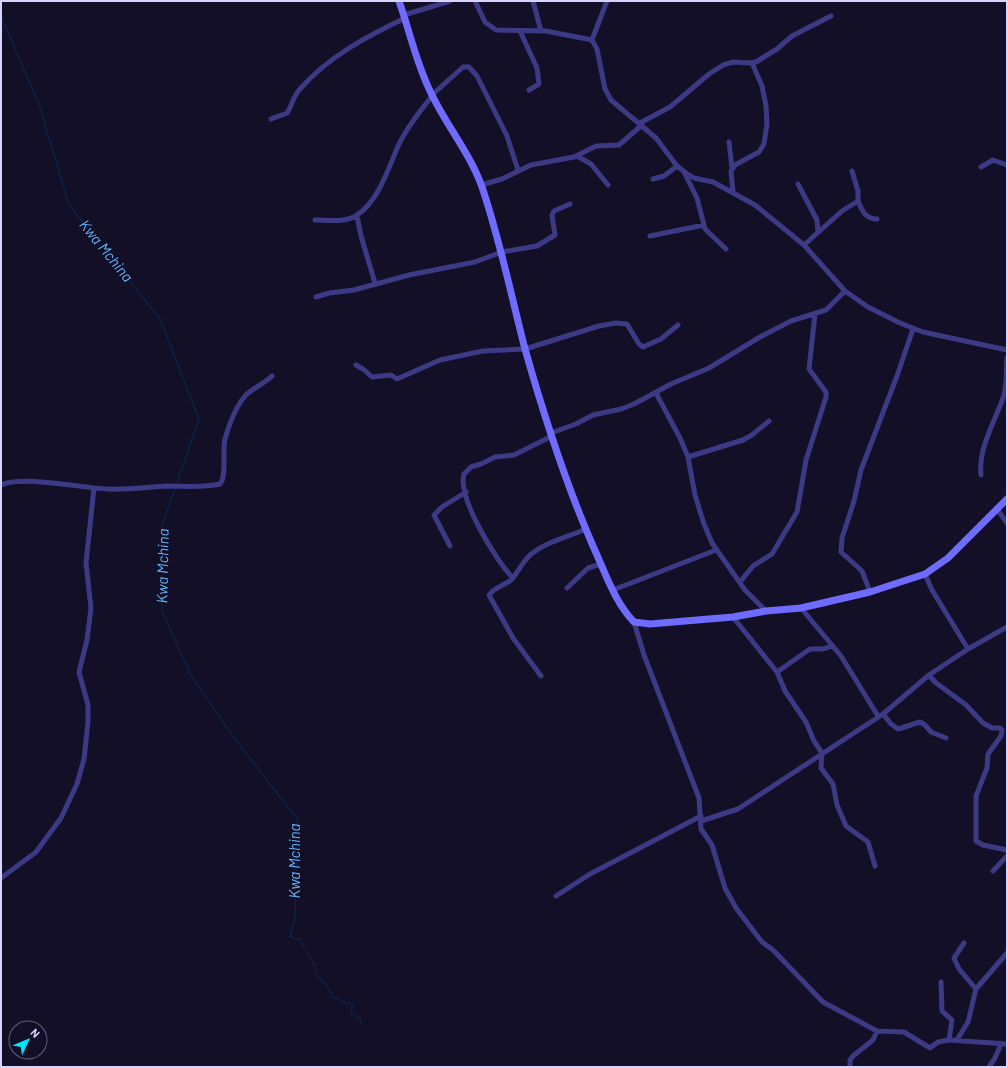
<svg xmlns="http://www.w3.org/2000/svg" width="1008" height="1068" font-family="Barlow,sans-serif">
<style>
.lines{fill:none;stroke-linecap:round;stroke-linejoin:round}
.stream{stroke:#0c2248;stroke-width:1.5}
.street{stroke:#3d3a85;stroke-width:5}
.secondary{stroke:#6f6bff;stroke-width:7}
.labels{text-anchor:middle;stroke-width:3;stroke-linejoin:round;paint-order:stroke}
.water-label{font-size:15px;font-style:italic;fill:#62b6ff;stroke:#130f26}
</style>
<rect width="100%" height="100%" fill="#130f26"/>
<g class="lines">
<path class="stream" d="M1 16 40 107 69 205 160 319 199 419 162 526V611L190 674 235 739 298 820 295 918 290 937 300 940 315 967 316 975 326 984 333 997 346 1003 353 1004 351 1012 356 1017 360 1018 361 1025"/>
<path class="street" d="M475 1 485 22 496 30 546 31 592 40 597 49 605 89 611 100 656 138 677 166 686 173 694 178 713 182 755 205 804 245 845 291 868 307 900 323 923 332 1007 350
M533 1 541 31
M404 15 450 1
M520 31 537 68 539 84 529 90
M592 40 607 1
M432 95 463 67H469L477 76 507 136 518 170
M271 119 287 113C292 106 293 96 300 89 329 56 366 37 405 18
M640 123 670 107 709 74 723 65 733 62 750 63 756 62 777 49 792 36 831 16
M729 142 732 168
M577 156 591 164 608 185
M981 167 993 160 1007 165
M684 172 697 198 705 229 726 249
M653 179 664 176 677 166
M798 184 817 220 818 232
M481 185 502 179 531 165 574 157 596 146 619 145 642 125
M733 192 731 171 735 165 759 152 764 144 767 124 766 106 762 86 752 63
M858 201C862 210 865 219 877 219
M357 216 361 236 375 283
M315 220C328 220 346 223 357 215 379 201 389 166 399 144 408 126 420 111 432 96
M650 236 704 225
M804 245 842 211 858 201V191L852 171
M316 297 329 293 354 290 409 275 475 262 502 252 537 246 555 235 552 215 554 211 570 204
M356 365 363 369 372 377 391 375 397 379 440 360 483 351 525 349 599 326 616 323 627 324 639 344 643 347 661 339 678 325
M656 393 680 438 688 457 695 495 704 524 712 543 745 590 766 611
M551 433 576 424 593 415 621 409 634 404 671 384 709 368 760 337 791 321 826 310 845 291
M688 457 743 440 752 435 769 421
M981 475C978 447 996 420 1004 395 1007 383 1006 371 1007 358
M1 485C21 475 82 488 107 489 128 490 147 487 168 486 185 486 203 488 220 484 227 477 222 450 225 439 229 425 237 404 247 394 255 387 265 383 272 376
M997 509 1007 523
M450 546 434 515 442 507 466 492
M925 574 932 590 968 649
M513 578C496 561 457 497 464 474L471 467 481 464 495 457 514 455 552 436
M740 582 753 566 772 554 797 512 806 460 826 397V392L809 369 815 314
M567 588 588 568 601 564
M613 590 716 550
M870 592 862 571 841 552 842 538 854 501 861 470 897 376 913 329
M801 608 841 656 878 716
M733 617 777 672 785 691 806 722 814 741 822 753 821 768 833 784 837 805 846 826 868 842 875 866
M634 622 644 655 699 798 701 829 712 845 725 888 736 908 762 942 773 950 823 1002 877 1031 904 1032 930 1048 938 1042 949 1040 1007 1044
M777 672 810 649H823L832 646
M929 675 935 682 966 705 983 723 992 728H1000L1002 730 1001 736 988 754 987 768 976 796V841L983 845 1007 850
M541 676 513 638 489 595C494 587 504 586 511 580 518 572 522 563 530 555 545 542 568 537 586 529
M883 714 891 724 898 729 920 722 925 725 931 732 946 738
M701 821 738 809 883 714 929 675 968 649 1007 627
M993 871 1007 856
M1 878 36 852 61 818 77 784 84 759 88 722V705L79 672 87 640 91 608 86 563 94 488
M556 896 590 874 701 816
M964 943 954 958 959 969 976 989
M941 982 942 1011 952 1020 949 1040
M957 1040 968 1022 976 989 1007 953
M850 1067V1060L853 1056 873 1040 877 1031
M989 1067 995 1058 1001 1044"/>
<path class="secondary" d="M399 1C410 32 416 63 431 93 446 125 470 153 482 187 500 240 511 295 525 349 544 416 565 482 593 546 605 572 614 601 634 622L650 624 709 619 733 617 766 611 801 608 870 592 925 574 948 558 1007 499"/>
</g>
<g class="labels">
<g class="water-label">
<text transform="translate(106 251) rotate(51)" y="5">Kwa Mchina</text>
<text transform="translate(163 566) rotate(-89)" y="5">Kwa Mchina</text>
<text transform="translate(295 861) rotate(-90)" y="5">Kwa Mchina</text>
</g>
</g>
<rect width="1008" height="1068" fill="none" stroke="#d9d4ff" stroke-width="4"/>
<g transform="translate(28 1040) rotate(46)"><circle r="19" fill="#130f26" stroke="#625e7d"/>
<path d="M0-3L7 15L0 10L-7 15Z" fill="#00e5ff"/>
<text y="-6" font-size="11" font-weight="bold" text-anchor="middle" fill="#d9d4ff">N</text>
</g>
</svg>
